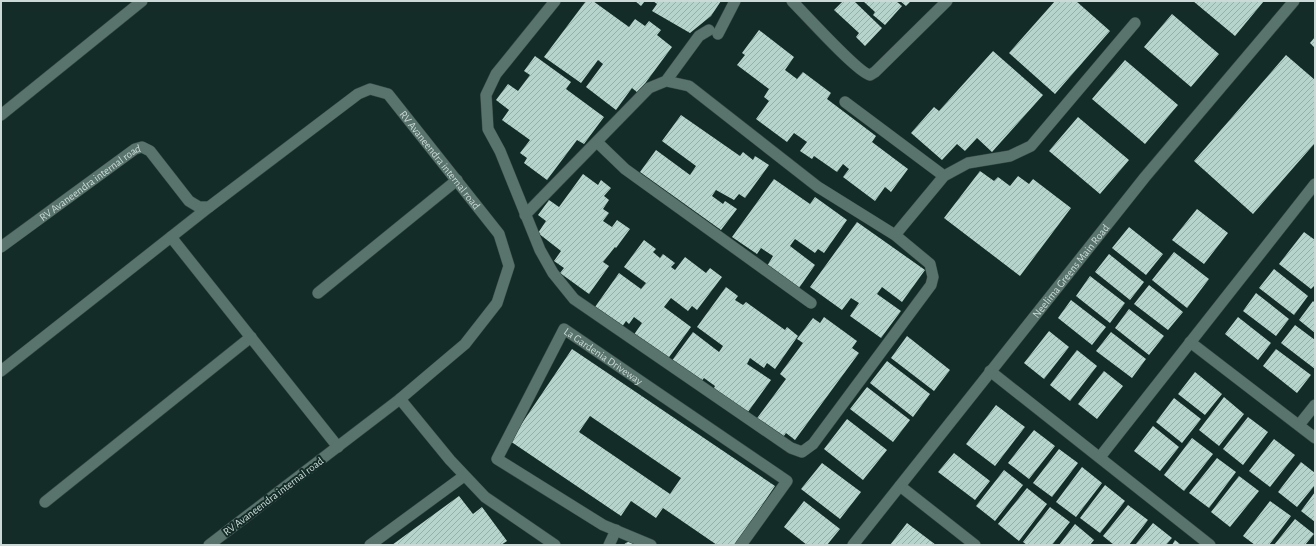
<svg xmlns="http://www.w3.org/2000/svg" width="1316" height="546" font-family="'Alegreya Sans',sans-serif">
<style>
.building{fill:url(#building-hatch);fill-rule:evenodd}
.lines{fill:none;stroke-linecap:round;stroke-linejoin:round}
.service-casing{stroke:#354743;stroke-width:12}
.minor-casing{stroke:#354743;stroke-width:12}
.service{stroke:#59746d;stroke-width:11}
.minor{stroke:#59746d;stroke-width:11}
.labels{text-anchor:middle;stroke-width:4;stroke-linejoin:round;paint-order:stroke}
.street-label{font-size:11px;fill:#cbdad6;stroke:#132c27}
</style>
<defs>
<pattern id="building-hatch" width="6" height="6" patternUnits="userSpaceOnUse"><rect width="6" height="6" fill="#b6d4cc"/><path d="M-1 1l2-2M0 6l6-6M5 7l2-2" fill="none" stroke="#98afa9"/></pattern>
</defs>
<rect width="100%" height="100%" fill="#132c27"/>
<path class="building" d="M586 1H593L629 27 635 19 645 26 649 21 661 30 657 35 672 47 638 93 632 88 616 110 586 87 603 64 598 60 581 83 544 57Z
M635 1H645L641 6Z
M653 1H721L711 16 690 33 652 11 657 4Z
M843 1H854L882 28 865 46 856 37 859 33 834 10Z
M863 1H896L902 6 885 25 873 15 875 12Z
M900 1H911L906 6Z
M1055 1H1076L1110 31 1055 94 1009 53Z
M1193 1H1264L1235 36Z
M1172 14 1219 54 1191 87 1144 47Z
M759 30 794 57 785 70 797 79 803 72 831 93 827 99 876 136 872 142 908 169 891 192 885 187 875 201 843 177 849 169 843 164 837 172 814 156 812 159 800 151 807 142 794 133 787 142 756 119 769 101 764 97 769 89 737 65 745 55 742 53Z
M1315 37V48L1310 43Z
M993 51 1043 95 992 152 977 138 965 151 957 144 942 160 911 133 934 107 939 111Z
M1286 55 1315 80V143L1253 214 1194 161Z
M535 56 571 82 566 89 604 117 584 144 577 140 547 180 524 163 527 158 520 153 530 140 502 120 509 110 496 100 508 84 518 91 530 75 524 71Z
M1125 60 1178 105 1145 144 1092 99Z
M681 115 740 156 743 152 753 160 755 156 769 165 745 198 739 194 734 200 716 190 712 196 723 204 725 201 737 209 721 230 640 172 656 150 690 175 696 166 662 141Z
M1078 117 1129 160 1100 194 1049 151Z
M980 171 994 181 998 177 1010 186 1018 176 1029 184 1033 179 1071 208 1020 276 944 218Z
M583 174 598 185 601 180 611 188 604 196 609 200 603 209 609 213 603 221 612 227 617 220 630 229 616 248 615 247 603 262 609 266 589 294 560 273 564 268 554 261 561 251 538 233 546 221 538 215 549 200 559 207Z
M774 179 810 204 815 197 847 220 824 253 818 249 815 253 795 239 790 246 815 265 799 288 767 266 773 256 761 248 757 254 732 237Z
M1197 209 1228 233 1204 264 1172 240Z
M857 222 925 270 902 302 882 287 877 294 901 311 881 338 850 316 859 303 851 298 842 310 810 287Z
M1129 227 1163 254 1146 275 1112 248Z
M1304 232 1315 240V285L1311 289 1279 264Z
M644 240 656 249 653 252 660 258 663 254 675 263 671 267 675 270 685 257 706 273 710 268 722 277 697 310 692 306 688 311 671 298 664 307 691 327 667 360 633 336 642 323 634 317 629 324 626 321 622 327 595 307 619 273 641 289 646 283 624 267Z
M1174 252 1209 279 1187 308 1152 280Z
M1109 254 1144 282 1130 300 1095 272Z
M1274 269 1308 296 1294 315 1259 288Z
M1090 276 1125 303 1110 323 1076 296Z
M1149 285 1183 312 1168 330 1134 304Z
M726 287 738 296 735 300 743 305 746 302 785 330 787 327 798 336 775 369 767 363 764 368 750 358 747 364 771 380 745 416 712 392 715 386 704 378 700 383 671 362 693 332 719 352 723 346 697 327Z
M1256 293 1289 319 1276 336 1243 311Z
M1071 300 1106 327 1092 345 1058 318Z
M1313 301 1315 303V333L1299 320Z
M1129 309 1164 336 1149 355 1115 328Z
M824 317 857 341 852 348 859 353 795 440 786 433 781 440 755 421 786 379 780 374 803 343 797 339 813 318 820 323Z
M1238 317 1271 343 1258 360 1225 334Z
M1295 325 1315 340V369L1281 343Z
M1049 331 1069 347 1044 379 1024 363Z
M1111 332 1146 359 1132 378 1096 351Z
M907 336 950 370 934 391 891 358Z
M572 349 775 486 735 545H717L663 508 656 518 631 501 621 516 510 441ZM590 416 681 478 670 494 579 432Z
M1276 349 1311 375 1297 393 1263 366Z
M1077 350 1097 366 1070 401 1050 385Z
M887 361 930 394 913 417 870 383Z
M1104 371 1123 386 1097 419 1078 404Z
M1195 372 1222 394 1205 415 1178 394Z
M867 387 910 420 893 442 850 409Z
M1224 397 1244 414 1219 446 1199 430Z
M1174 398 1201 419 1182 443 1156 422Z
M996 405 1025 427 995 466 966 444Z
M1248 417 1268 432 1243 465 1223 449Z
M847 419 887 450 863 480 824 449Z
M1153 426 1179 447 1160 471 1134 451Z
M1034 430 1055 446 1029 479 1008 463Z
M1192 438 1213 454 1184 491 1164 475Z
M1274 439 1295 455 1270 487 1249 471Z
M1059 449 1078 463 1052 497 1033 483Z
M954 453 990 481 975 500 938 472Z
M1217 458 1236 472 1209 508 1189 493Z
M1301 462 1315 473V485L1297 507 1278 492Z
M822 463 861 492 840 519 801 489Z
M1082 467 1102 483 1076 517 1056 502Z
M1004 470 1023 485 995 521 976 506Z
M1239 476 1259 491 1230 527 1211 512Z
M1105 485 1125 501 1100 533 1080 518Z
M1027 488 1047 504 1019 541 998 524Z
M1315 492V522L1301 511Z
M459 496 473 514 482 507 507 541 501 545H392Z
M804 501 840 529 827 545H807L784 527Z
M1270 501 1291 516 1269 545H1255L1243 536Z
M1128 505 1148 520 1129 545H1114L1103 536Z
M1050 507 1070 522 1052 545H1027L1023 542Z
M1295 519 1314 534 1305 545H1274Z
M907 523 936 545H890Z
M1153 523 1172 538 1166 545H1135Z
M1075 524 1094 540 1090 545H1059Z
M632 539 636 545H623Z
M1175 540 1181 545H1172Z"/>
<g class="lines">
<defs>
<path id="service" d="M718 34 735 1
M666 81 699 36 709 30
M845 102 944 176
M597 142 625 169 811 303
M525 215 649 88 666 81 689 86 818 187 895 235 930 264 933 277 931 285 813 444 802 452 791 448 574 299 553 273 540 250 500 151 488 129 486 95 496 74 555 1
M895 235 944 176 968 163 1010 156 1031 146 1135 23"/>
<g id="minor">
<path d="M792 1C804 13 858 73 870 75L875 72 947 1"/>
<path d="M1 115 142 1"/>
<path d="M171 237 338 447"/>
<path id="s1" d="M1 247 135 149 142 147 150 151 189 201 199 207H209L358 94 370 89 388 94 499 234 509 266 497 303 465 344 433 371 400 399 209 545"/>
<path d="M318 293 457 180"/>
<path d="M1190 342 1315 438"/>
<path d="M1 371 209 207"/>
<path d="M990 371 1210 545"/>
<path d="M400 399 450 460 485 497 555 545"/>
<path d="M1299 425 1315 405"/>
<path d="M1100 457 1315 184"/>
<path d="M900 486 975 545"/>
<path d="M45 502 251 337"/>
<path d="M370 545 464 476"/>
<path d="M609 545 616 530"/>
<path id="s2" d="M651 545 603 525 497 459 564 329 787 481 741 545"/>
<path id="s3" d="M853 545 1145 177 1294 1"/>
</g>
</defs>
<use href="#service" class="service-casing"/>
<use href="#minor" class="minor-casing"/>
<use href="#service" class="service"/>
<use href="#minor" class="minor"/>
</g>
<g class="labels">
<g class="street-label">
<text dy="4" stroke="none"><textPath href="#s1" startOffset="570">RV Avaneendra internal road</textPath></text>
<text dy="4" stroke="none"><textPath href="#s1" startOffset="110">RV Avaneendra internal road</textPath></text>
<text dy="4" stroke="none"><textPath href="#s3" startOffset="350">Neelima Greens Main Road</textPath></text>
<text dy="4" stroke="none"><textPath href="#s2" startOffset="371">La Gardenia Driveway</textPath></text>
<text transform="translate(273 496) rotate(-37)" y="4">RV Avaneendra internal road</text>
</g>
</g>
<rect width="1316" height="546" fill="none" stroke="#cbdad6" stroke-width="4"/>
</svg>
